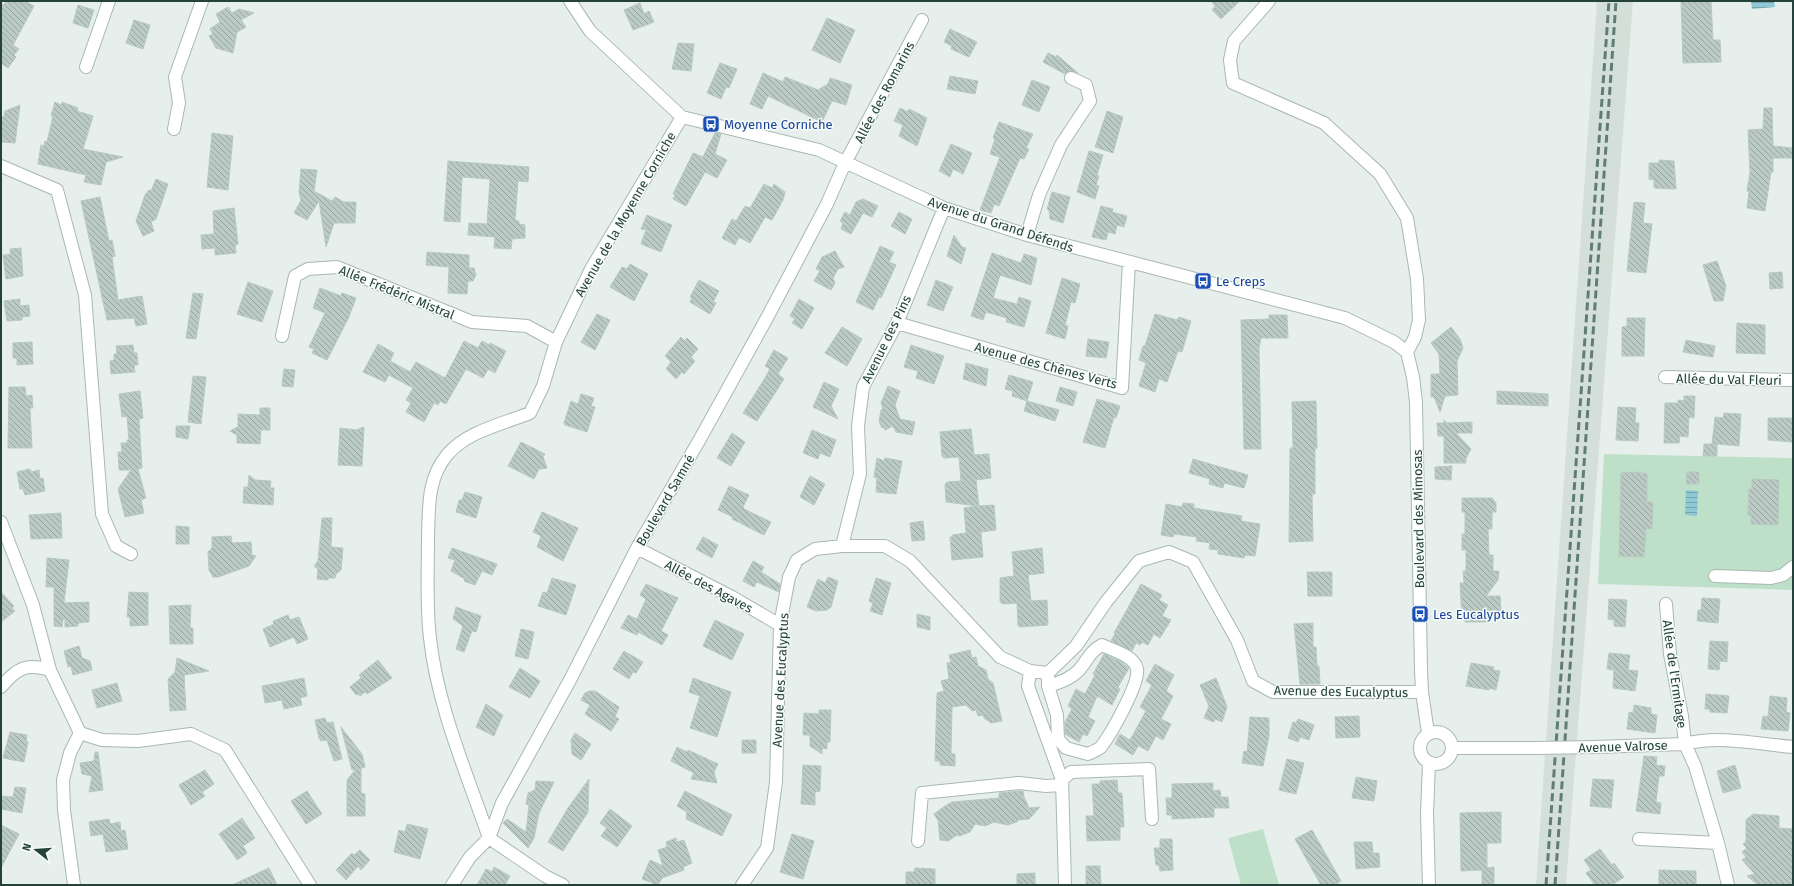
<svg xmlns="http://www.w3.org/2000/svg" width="1794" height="886" font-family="'Fira Sans',sans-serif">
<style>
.built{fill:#d4dfda}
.park{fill:#bfe0c8}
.water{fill:url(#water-rules)}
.building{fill:url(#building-back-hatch);stroke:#b8c9c2}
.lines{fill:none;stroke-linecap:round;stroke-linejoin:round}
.minor-casing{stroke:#a8b8b2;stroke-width:14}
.minor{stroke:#fff;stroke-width:12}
.rail{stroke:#5f7d75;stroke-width:3;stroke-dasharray:8 4;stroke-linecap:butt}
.minor-bridge-casing{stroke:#a8b8b2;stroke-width:14;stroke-linecap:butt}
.minor-bridge{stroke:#fff;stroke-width:12}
.labels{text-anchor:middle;stroke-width:3;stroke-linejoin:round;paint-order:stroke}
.street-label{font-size:13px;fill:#24423a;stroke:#f7fbf9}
.transit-label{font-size:13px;fill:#164399;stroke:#f7fbf9;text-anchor:start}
</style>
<defs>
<pattern id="water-rules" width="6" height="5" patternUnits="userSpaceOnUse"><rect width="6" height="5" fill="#8ec9d4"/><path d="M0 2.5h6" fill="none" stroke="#74a5ad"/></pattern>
<pattern id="building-back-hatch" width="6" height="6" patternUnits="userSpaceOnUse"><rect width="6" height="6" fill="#bbcac4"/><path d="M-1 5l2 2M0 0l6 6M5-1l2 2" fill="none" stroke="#98a6a0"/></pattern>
</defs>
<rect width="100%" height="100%" fill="#e6efeb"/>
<path class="built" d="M1597 1H1633L1566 885H1536Z"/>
<path class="park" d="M1604 454 1793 458V590L1598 584Z
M1263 829 1279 885H1241L1228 838Z"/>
<path class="water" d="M1751 1H1774L1775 7 1752 9Z
M1686 490 1698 491 1697 516 1685 515Z"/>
<path class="building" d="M6 1H25L34 6 13 45 19 49 14 55 16 57 8 68 1 63V3L4 5Z
M1211 1H1240L1221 19 1212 10 1215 6Z
M1681 1H1711L1713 40H1720L1721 62 1683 63Z
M640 3 644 14 649 11 654 22 633 30 624 10Z
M78 5 94 10 88 28 73 23Z
M228 7 232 13 239 9 254 13 241 20 246 27 237 32 233 53 216 48 209 36 213 34 210 29 220 22 216 14Z
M827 18 855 30 840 63 812 50Z
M134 20 150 25 143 49 126 43Z
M950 29 977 42 969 57 951 49 952 46 944 42Z
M678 43 694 44 691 71 672 69Z
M1048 53 1056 57 1057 55 1078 73 1070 71 1065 74 1043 62Z
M720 63 737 69 729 88 726 87 721 99 707 93Z
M763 73 783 82 785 77 818 90 828 84 830 78 852 85 846 105 832 101 822 122 768 96 762 109 750 104Z
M950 76 978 81 975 94 947 89Z
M1032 80 1050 87 1039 112 1022 105Z
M55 102 61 105 62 102 78 108 77 111 93 116 83 149 123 157 106 162 101 185 84 182 86 175 38 164 41 145 44 146 45 141 47 142 53 116H51Z
M20 105 15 143 2 142 1 117H4L5 111Z
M900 108 908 112 909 109 927 118 917 146 899 136 903 125 894 121Z
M1764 108H1772L1773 146 1793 148V158H1773V172H1771L1765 211 1747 208 1749 192 1747 191 1750 173 1748 130 1763 129Z
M1107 111 1123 117 1113 153 1095 147Z
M999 122 1033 134 1026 148 1029 149 1024 159 1020 158 999 206 994 204 991 213 980 210 1000 157 990 154 995 139 993 138Z
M212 133 233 136 228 190 207 187Z
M715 133 721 134 715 154 727 160 717 178 705 172 686 206 673 199 675 195 673 194 693 153 703 157Z
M951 144 972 153 963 174 953 169 950 177 939 171Z
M1089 151 1103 155 1097 175 1099 176 1096 185 1099 186 1095 199 1077 192Z
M1659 160 1674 161 1676 189 1654 188V180L1649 179V163H1659Z
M448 161 529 167 528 182 518 181 515 220 519 221V224L525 225V238L512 239 511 249 494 248 495 237 468 235 469 223 487 224 490 179 462 177 460 222 444 221Z
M301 169 317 170 314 191 332 201 335 197 344 202H356L355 223H334L326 247 319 201 307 220 294 213 301 200 299 192Z
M156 179 168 184 156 219 151 222 154 231 143 236 136 221 145 195 149 190 151 191Z
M764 184 772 188 774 184 785 192 783 200 772 220 765 217 750 243 739 237 735 245 722 238 732 219 736 221 745 206 750 208Z
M1052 192 1070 197 1063 223 1050 219 1049 210 1047 209Z
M100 197 109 241 112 240 115 256 112 257 118 300 142 296 147 324 136 326 134 318 107 320 81 201Z
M863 199 878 206 872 217 863 213 851 234 841 229 843 223 840 221 845 212 850 215 856 202Z
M1634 202 1645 203 1643 223 1652 224 1646 273 1627 271Z
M1101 206 1113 209 1112 212 1127 216 1124 227 1117 225 1115 234 1108 232 1106 240 1092 237Z
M234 208 238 244 235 245 236 253 215 255V248L202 249 201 235 214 234 213 211Z
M899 212 912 219 905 234 891 226Z
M647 215 672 225 661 252 641 244 646 230 641 229Z
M954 235 962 247 966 248 961 264 947 256Z
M880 246 894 252 889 262 896 265 881 298 879 297 873 310 856 302Z
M21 248 23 276 6 279 3 255 11 254 10 249Z
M835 251 844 267 838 269 833 278 835 283 831 290 814 281 820 271 816 269 822 257Z
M427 252 469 255V268H474L476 275 473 281H468L467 294 448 293 449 267 426 265Z
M992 253 1021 263 1024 254 1037 258 1031 285 1000 275 993 298 1017 304 1019 297 1031 301 1024 327 1006 322 1007 318 986 312 983 320 971 316Z
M1717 261 1726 286 1723 301H1714L1703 265Z
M630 264 648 274 634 301 610 287 622 267 627 269Z
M1782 272 1783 288 1770 289 1769 273Z
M1062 278 1080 284 1075 303 1071 302 1065 325 1068 326 1065 339 1046 333Z
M699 280 719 291 713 302 716 303 710 314 690 302 692 298 690 297Z
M936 280 953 287 943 311 927 305Z
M248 282 273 291 262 322 237 314Z
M320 288 341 296 342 293 356 298 348 319 327 360 312 353 314 349 309 347 325 313 313 308Z
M193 293 203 294 196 339 186 338Z
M20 299V306L29 305 30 316 22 317V320L7 321 4 301Z
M799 299 814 308 802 329 792 323 795 319 790 316Z
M597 314 610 320 595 350 581 342Z
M1155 314 1177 320 1179 317 1191 321 1182 352 1178 351 1167 382 1159 379 1155 392 1139 386 1146 363 1139 360 1143 346H1145Z
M1269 315H1287L1288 338H1261L1259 348 1261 449H1244L1241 320 1269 319Z
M1627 318H1645L1644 356H1622V327L1627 326Z
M1737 323 1765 325V354L1736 353Z
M842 327 862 339 847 366 825 353Z
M1451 327 1460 339 1463 348 1457 361 1458 395 1445 396 1440 412 1434 397H1431V374H1440L1439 354 1431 343Z
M681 337 684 341 687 338 698 349 691 357 695 361 684 374 682 372 676 379 666 369 671 362 665 356Z
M1088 339 1109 342 1106 358 1086 356Z
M1686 340 1715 346 1713 357 1683 352Z
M464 341 478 348 482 341 489 345 490 343 506 351 495 373 488 369 483 378 466 369 446 404 440 401 438 405 434 403 424 422 406 412 411 403 406 400 413 388 389 375 385 382 363 372 378 344 394 353 390 361 410 372 416 362 445 378Z
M32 342 33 364 17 365V358H13V343Z
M133 345 134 353H137L138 365H134L135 372 111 374 110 361 114 360V354H117L116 346Z
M911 345 944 356 934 384 916 378 918 371 904 367Z
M774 350 788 358 778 374 776 372 784 379 757 421 743 413 765 378 770 369 765 366Z
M966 363 988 369 986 386 963 379Z
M284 369 295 370 293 387 282 386Z
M1009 375 1033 382 1027 401 1059 410 1055 421 1024 411 1027 401 1012 396 1013 391 1005 389Z
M193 376 206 377 201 424 188 422Z
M824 382 839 389 831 406 838 419 813 407Z
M888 386 900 391 895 405 900 419 915 422 912 435 896 432 893 426 885 430 884 427 882 428 879 421 881 410 883 409 881 403Z
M9 387H25L26 396 32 395 33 408H30L32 448H8Z
M1060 387 1077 392 1073 406 1056 401Z
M140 391 143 418 139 419 142 468 138 469 146 498 141 500 144 513 125 517 118 489 131 470H119L118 452H122L121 443H127V440H129L127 416 122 417 119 394Z
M1497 391 1548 394V406L1497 404Z
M581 394 594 398 591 406 595 407 587 432 565 425 564 423 571 401 578 404Z
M1684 396H1695L1694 418 1689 417 1688 437 1680 436 1679 443H1664L1665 403H1678V400L1684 401Z
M1097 399 1120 406 1116 418 1114 417 1105 448 1083 442Z
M1316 401 1317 448 1315 449V494H1312L1313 541 1289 542 1290 448H1293L1292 402Z
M1618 407 1636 408 1635 423H1639L1638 441 1616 440Z
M260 408H270V430H261L260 444 237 443V435L230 431 238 427V414L260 415Z
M1724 413 1741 414 1739 446 1717 444V456H1703L1704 444H1712L1715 417 1723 418Z
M1768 418H1793L1792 442 1768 440Z
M1444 420 1447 423 1472 422V433H1456L1471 449 1466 458V463H1444V436H1438L1437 423H1444Z
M176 426H190L188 439 176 437Z
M364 427 362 466 338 465 340 428 356 430Z
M971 429 974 455 989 454 991 478 976 480 979 506 994 505 996 530 981 532 983 557 952 560 950 537H952V535L966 533 964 508 978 506 946 502 945 485 947 482 961 481 959 457 944 458 942 456 940 432Z
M812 430 836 440 830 457 820 453 818 459 803 453Z
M732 433 745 442 731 466 717 458Z
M521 442 545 454 543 457 547 468 539 469 534 479 508 466Z
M877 458 884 461 885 458 902 461 896 494 876 492 877 478 874 477Z
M1193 459 1248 475 1244 488 1224 483 1223 488 1209 484 1210 479 1189 473Z
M1452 466 1451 480 1435 479V467Z
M30 469 31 472 39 470 40 479 43 478 45 491 25 495 23 489H20L17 472Z
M1635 472 1647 474V502H1653L1652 529 1646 528 1644 557 1619 556 1621 473Z
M1687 472H1699V484H1686Z
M249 475 255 480 271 481 270 488H274L273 505 243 503 244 487H248Z
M810 476 825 484 814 505 800 497Z
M1752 479 1779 480 1778 525 1751 524V515H1748L1749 489H1752Z
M729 486 749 495 743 507 744 509 771 522 764 535 732 519 733 517 718 510Z
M465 492 482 497 476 518 456 512 459 500H462Z
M1462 498H1492L1496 503V512H1492V529H1488L1489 555H1493V571H1499L1498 580 1486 596H1500L1501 611H1487V622H1465V619H1462L1460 583H1464L1463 571H1466V550H1462V534H1465V512H1462Z
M1183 503 1194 504V508L1242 516 1241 521 1260 524 1255 556 1245 555 1244 558 1218 554V550L1209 549 1210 543 1196 541 1197 537 1174 534 1173 537 1161 535 1166 504 1182 507Z
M542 512 578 528 563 561 537 547 541 536 533 532Z
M61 513 62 538 31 539 29 515Z
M322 518H332L331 547 343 548 341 570 336 574 335 578H328V580L317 579 318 569 314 566 318 561Z
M923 521 925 540 912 541 910 523Z
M176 526 189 527V544H176Z
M231 536 232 543 251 542 252 555 256 556 249 566 218 577H213L209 570 208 552 212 548V537Z
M703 537 718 545 712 558 696 549Z
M452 548 497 564 492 575 482 571 475 585 464 581 465 579 451 571 455 560 448 558Z
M1042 548 1044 573 1028 575 1031 601 1047 600 1048 625 1020 627 1018 626 1017 603 1003 604 1000 602V578L1014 576 1012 552Z
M47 558 69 560 64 603 89 602V622L78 623V626L65 627V619H63L62 627 54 626V587H46Z
M753 561 764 567 761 572 780 584 779 592 757 582 754 587 743 581Z
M1307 572H1332V596H1308Z
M828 577 838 581 831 607 827 610 816 611 807 607 818 579 825 583Z
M552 578 576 585 566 615 538 606 543 592 547 593Z
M876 578 891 583 882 615 870 611 873 603 869 601Z
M646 584 678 598 661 631 668 635 662 645 638 632 637 635 621 628 628 615 637 619 646 599 640 595Z
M1141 584 1162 595 1159 600 1168 605 1162 616 1171 620 1160 638 1154 634 1148 645 1142 642 1140 645 1136 643 1132 651 1111 641 1115 634 1114 633Z
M1 592 14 606 12 608 15 611 1 622Z
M129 592 148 593V625L130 626V617H127Z
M1702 598 1720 599 1718 623 1697 621 1698 610H1701Z
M1609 599 1627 600 1625 627 1614 626V620L1608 619Z
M191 605 190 628H193V644H170L169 606Z
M456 607 481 616 476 632 472 631 464 652 456 649 463 626 453 619Z
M917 614 930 617V630L917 627Z
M288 615 290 620 299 617 308 639 297 644 294 637 270 647 263 629 274 624 273 621Z
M715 620 744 634 732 660 703 646Z
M1313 623V647H1316L1317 666H1319L1320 684H1300L1294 624Z
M521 629 534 632 528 659 515 656Z
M1710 641 1728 642 1727 662 1720 661 1719 670 1708 669Z
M79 646 82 658 90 661 92 670 73 675 71 666 68 667 64 651Z
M970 650 972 658 976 657 978 666 986 670 988 679 993 683 1002 721 991 723 984 718 983 715 978 716 976 710 972 711 966 705 952 707 951 754H955V766L940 765V761H935L937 693 944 691 941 681 949 679 947 663 951 662 949 655Z
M624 651 643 662 636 673 633 672 629 679 613 669Z
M1609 653 1630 655 1628 670 1638 671 1635 691 1613 688 1614 670 1607 669Z
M1104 654 1119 661 1129 668 1118 687 1120 689 1112 705 1097 696 1088 717 1095 721 1087 736 1083 734 1079 742 1065 734V722L1072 709 1068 706 1076 689 1085 694 1095 675 1093 674Z
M177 658 209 671 184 675 186 710 170 711 168 679 175 672Z
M378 660 392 678 367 694 365 692 360 696 358 694 356 695 350 687 361 678 359 675Z
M1471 663 1494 667 1493 670 1500 671 1496 690 1489 688V690L1466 686Z
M1155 664 1174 675 1166 691 1173 696 1161 719 1171 724 1163 740 1156 736 1148 751 1136 744 1138 746 1133 755 1115 744 1120 734 1130 740 1146 711 1140 707 1152 685 1146 681Z
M520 668 540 681 530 698 509 687Z
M304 678 307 696 300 698 302 705 284 709 282 700 265 703 262 686Z
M693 678 731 692 717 737 690 728 700 696 689 692Z
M1216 678 1227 707 1222 722 1215 719 1214 722 1204 718 1209 706 1200 685Z
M117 683 122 701 97 708 92 690Z
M590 691H595L619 707 615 717 619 719 611 731 585 714 590 705 581 700 585 693Z
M1706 694 1729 696 1727 713 1710 712 1709 709H1705Z
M1770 696 1787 698 1786 712 1790 713 1788 731 1761 729 1763 716 1768 717Z
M486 704 503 715 494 736 476 727Z
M1634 705 1651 708V714L1657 715 1655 733 1627 729 1629 712 1633 713Z
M819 710H831L830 742H827V749L822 748V754L810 746V735H803L804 713 819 714Z
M1359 716 1360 737 1336 738 1335 717Z
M1250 717 1269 718V736L1263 766 1242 763 1244 751 1247 752Z
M325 718 327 723 333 722 342 759 334 761 327 740 321 741 319 738 315 720Z
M1298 719 1314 725 1309 740 1300 737 1298 742 1288 738 1293 722 1296 723Z
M341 727 362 754 365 767 361 768V793L365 794V816H347V780L356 769 352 770Z
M10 732 27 735 26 741 28 742 24 762 3 758Z
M575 733 591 744 581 760 572 754 571 740Z
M742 740H756V753H742Z
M677 747 687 752 688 750 718 764 714 772 717 783 691 779 694 773 671 761Z
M95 752H98L103 790 89 792 92 776 82 774 80 763 94 761Z
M1644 756 1657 757 1656 765 1665 766 1664 776H1659L1656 802 1661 803 1660 814 1636 811Z
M1287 759 1304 763 1296 794 1279 790Z
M803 765 821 766 820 791 815 792V805L801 804Z
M1735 765 1741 788 1723 793 1717 771Z
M205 770 214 784 202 792 205 796 191 805 179 785Z
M1356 777 1377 781 1374 801 1352 798Z
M589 779 588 812 563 851 548 842 568 808Z
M1593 779 1614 780 1611 808 1590 806Z
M1117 780 1118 793H1122L1124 827H1120V840L1087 841 1086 816H1094L1092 784H1100V781Z
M536 781 554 782 539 813 534 838 528 848 503 823 507 819 526 832 529 805 526 804 528 793 535 790Z
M1213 783V791L1220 790 1221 797H1228L1229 808H1214V817L1172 819V815H1167L1166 798H1172V784Z
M15 787 26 788 22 813 1 809V796L13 797Z
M307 791 322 814 306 824 291 801Z
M685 791 732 815 722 836 686 819 687 812 677 806Z
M1019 791H1023L1024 797 1029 808 1040 807 1029 819 1018 820 1017 822 1007 825 994 822 985 826 975 824 970 832 959 836 957 835 948 841 940 840 938 820 934 814 945 806 952 802 999 798V793Z
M610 809 632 826 617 847 601 836 607 828 600 823Z
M1501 812V843H1487V868L1494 867V885H1482V870L1461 871 1460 813Z
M1753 814 1779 816V828L1793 829V885H1758L1747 876 1755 874 1742 860 1746 857 1742 852 1747 848 1743 844 1746 842V820Z
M242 818 255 838 243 846 247 853 237 860 219 834Z
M109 819 110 824 120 822 121 831 125 830 128 849 106 852 103 834 91 836 89 822Z
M407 824 428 829 420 859 394 852 399 830 405 832Z
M1 825 19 834 1 868Z
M1312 830 1341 881 1335 885H1321L1295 839Z
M792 834 814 841 803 879 780 872Z
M676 838 677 842 684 840 692 863 683 867 684 870 662 878 658 885 642 879 650 860 663 866 658 850 667 847 666 842Z
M1160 839H1172L1173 870 1160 871 1159 865H1156L1154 848H1160Z
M1354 842H1372L1373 853H1379L1380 867 1356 869Z
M1600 849 1612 865 1614 863 1624 877 1612 885H1595L1586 873 1591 870 1584 860Z
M360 850 370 860 361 870 358 866 346 880 336 870 352 853 354 855Z
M1086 866H1100L1101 885H1086Z
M494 867 510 876 505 885H477L486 869 492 872Z
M269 868 277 885H232Z
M915 868 935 869V885H906V872H914Z
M1659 870 1696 871V885H1659Z
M1035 873V885H1017V874Z"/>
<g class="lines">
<defs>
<path id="minor" d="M570 1 590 31 682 117 819 150 944 208 1027 235 1345 318 1394 342 1407 352
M1269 1 1234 41 1230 60 1233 83 1324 123 1380 174 1407 218 1417 279 1419 320 1415 337 1407 352
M86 67 109 1
M174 129 179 103 175 77 202 1
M1 166 57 190 85 295 102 514 116 546 131 554
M1027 235 1039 195 1061 145 1090 101 1086 85 1071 78
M897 323 1122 388 1129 262
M282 336 295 276 308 269 337 267 472 322 527 326 556 342
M1407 352 1413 377 1416 402 1421 670 1422 692 1428 733
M1665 377 1793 380
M1 522 33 605 50 670
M842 546 860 474 858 426 863 387 897 323 944 208
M637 548 732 597 780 625
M1715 576 1771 578 1783 575 1793 567
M1666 604 1670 654 1682 716 1685 744 1695 766 1718 843 1728 885
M1030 671 1028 686 1062 780 1065 885
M1048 673V686L1057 715 1058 739 1066 748 1088 754C1092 752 1098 750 1101 747 1111 734 1140 683 1137 669 1135 656 1112 650 1102 645 1089 652 1088 660 1079 670 1071 679 1059 683 1048 686
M1 687C17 668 26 663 50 670L80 733 102 740 138 741 191 734 225 750 310 885
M1420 748a16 16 0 1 1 32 0a16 16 0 1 1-32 0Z
M1594 747 1685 744C1720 735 1758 744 1793 747
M1452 748H1536
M1062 780 1071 772 1149 769 1152 819
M489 838C467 774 437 705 430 638 426 606 428 571 428 538 429 508 427 479 447 455 467 431 503 424 530 413L543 386 556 342 591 269 682 117
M489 838 545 876 563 885
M1639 839 1718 843
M918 841 922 793 1019 783 1046 786 1062 785
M74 885 64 810 63 780 70 753 80 733
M452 885 470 857 489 838 502 803 570 680 637 548 700 439 768 316 827 204 845 163 922 20
M742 885 767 848 776 782 780 625 789 577 797 560 815 549 842 546H885L910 561 1000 657 1030 671 1048 673 1076 646 1106 602 1139 561 1169 552 1193 562 1237 640 1253 681 1273 692H1422
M1429 885 1427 814 1429 763"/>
</defs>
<use href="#minor" class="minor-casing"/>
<use href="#minor" class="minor"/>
<path class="rail" d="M1546 885 1609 1
M1555 885 1616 1"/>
<defs>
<path id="minor-bridge" d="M1536 748 1594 747"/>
</defs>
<use href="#minor-bridge" class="minor-bridge-casing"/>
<use href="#minor-bridge" class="minor-bridge"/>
</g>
<defs>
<symbol id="bus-square" viewBox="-11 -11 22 22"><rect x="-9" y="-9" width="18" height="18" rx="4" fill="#1a4fb4" stroke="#f7fbf9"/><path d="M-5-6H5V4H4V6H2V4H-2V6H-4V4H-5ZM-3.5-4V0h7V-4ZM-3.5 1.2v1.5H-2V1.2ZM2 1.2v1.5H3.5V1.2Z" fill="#fff"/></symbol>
</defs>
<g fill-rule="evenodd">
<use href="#bus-square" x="701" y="114" width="20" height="20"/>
<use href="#bus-square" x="1193" y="271" width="20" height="20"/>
<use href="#bus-square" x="1410" y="604" width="20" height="20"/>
</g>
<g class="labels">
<g class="street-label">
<text transform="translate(884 92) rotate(-62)" y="5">Allée des Romarins</text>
<text transform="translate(625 214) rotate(-60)" y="5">Avenue de la Moyenne Corniche</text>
<text transform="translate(1001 224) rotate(18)" y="5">Avenue du Grand Défends</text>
<text transform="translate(397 292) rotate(22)" y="5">Allée Frédéric Mistral</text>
<text transform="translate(886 339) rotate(-64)" y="5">Avenue des Pins</text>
<text transform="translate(1046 365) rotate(15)" y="5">Avenue des Chênes Verts</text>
<text transform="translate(1729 379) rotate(1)" y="5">Allée du Val Fleuri</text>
<text transform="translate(665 500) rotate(-60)" y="5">Boulevard Samné</text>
<text transform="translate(1418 519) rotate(-91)" y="5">Boulevard des Mimosas</text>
<text transform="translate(709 586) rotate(28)" y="5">Allée des Agaves</text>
<text transform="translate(1675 674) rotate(82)" y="5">Allée de l'Ermitage</text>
<text transform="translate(780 680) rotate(-87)" y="5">Avenue des Eucalyptus</text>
<text transform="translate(1341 691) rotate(1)" y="5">Avenue des Eucalyptus</text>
<text transform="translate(1623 746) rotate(-2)" y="5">Avenue Valrose</text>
</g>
<g class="transit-label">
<text x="724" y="129">Moyenne Corniche</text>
<text x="1216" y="286">Le Creps</text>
<text x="1433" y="619">Les Eucalyptus</text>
</g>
</g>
<rect width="1794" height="886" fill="none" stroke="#24423a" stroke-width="4"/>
<g transform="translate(36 850) rotate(287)" stroke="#f7fbf9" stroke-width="3" paint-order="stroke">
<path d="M0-3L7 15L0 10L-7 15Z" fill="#24423a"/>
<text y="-6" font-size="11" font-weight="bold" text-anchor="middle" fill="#24423a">N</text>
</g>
</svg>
